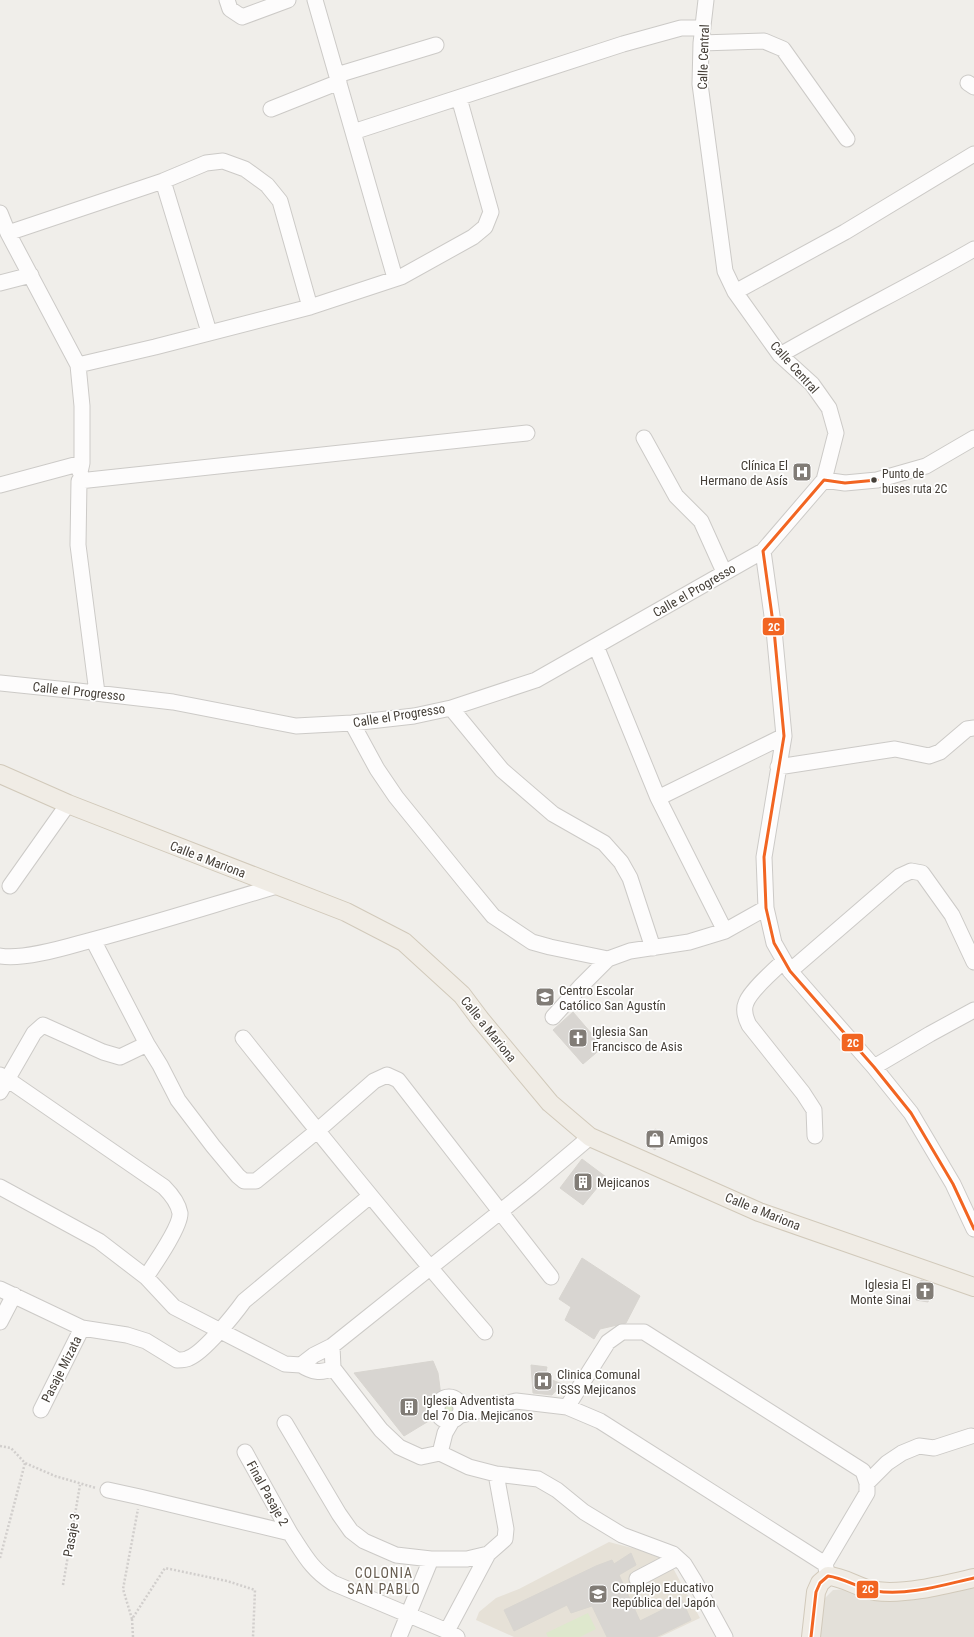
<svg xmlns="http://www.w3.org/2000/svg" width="974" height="1637" font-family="'Roboto Condensed',sans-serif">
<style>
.residential{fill:#e3e0d9}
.education{fill:#e6e1d7}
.green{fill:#dee8cd}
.building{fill:#d8d5d1;stroke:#d8d5d0}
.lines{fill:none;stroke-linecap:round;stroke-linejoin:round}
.minor-casing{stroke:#cccac7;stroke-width:17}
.major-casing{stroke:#d1c9ba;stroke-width:20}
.path{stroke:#d1cecc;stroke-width:2.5;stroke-dasharray:2 2;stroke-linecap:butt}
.minor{stroke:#fdfcfc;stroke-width:15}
.major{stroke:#f0ece5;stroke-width:18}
.bus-1-casing{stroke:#fff;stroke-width:6}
.bus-1{stroke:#f26522;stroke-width:3}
.bus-dot{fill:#453f38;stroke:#fff;stroke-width:1.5}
.labels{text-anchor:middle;stroke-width:3.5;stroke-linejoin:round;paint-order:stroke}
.bus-label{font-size:12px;fill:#453f38;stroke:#fff;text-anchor:start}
.street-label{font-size:13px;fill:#453f38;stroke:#fff}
.poi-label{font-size:13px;fill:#453f38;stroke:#fff;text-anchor:start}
.neighbourhood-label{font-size:14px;letter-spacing:1px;fill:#675d50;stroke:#fff}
.line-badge{stroke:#fff;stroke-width:1.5}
.badge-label{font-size:11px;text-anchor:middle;font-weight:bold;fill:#fff}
</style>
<rect width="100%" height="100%" fill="#f0eeea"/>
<path class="residential" d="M974 1582V1637H820L824 1599 833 1590Z"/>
<path class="education" d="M609 1542 667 1557 700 1618 660 1637H514L476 1620 479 1612 496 1598 519 1589Z"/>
<path class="green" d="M440 1407a8 8 0 1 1 16 0a8 8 0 1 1-16 0Z
M588 1613 596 1629 580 1637H548L546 1633Z"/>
<path class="building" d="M573 1012 603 1047 583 1064 553 1030Z
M655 1129 664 1134 655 1150 646 1144Z
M582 1159 606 1177 583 1205 560 1188Z
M582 1258 640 1296 626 1323 600 1329 594 1339 565 1320 571 1307 559 1299Z
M921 1280 933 1284 928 1302 916 1300Z
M433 1361 438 1373 441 1396 432 1419 404 1436 354 1373Z
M531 1365 547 1367 545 1377 562 1384 552 1395 533 1393Z
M631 1553 636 1565 619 1575 640 1621 682 1600 691 1620 656 1637H607L592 1606 571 1613 567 1605 514 1631 504 1610 596 1566 612 1560 614 1564Z"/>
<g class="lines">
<defs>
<path id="minor" d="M227 0 230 9 242 17 288 0
M315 0 395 278
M706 0 701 43 700 84 725 271 735 292 780 355 812 384 829 408 836 433 824 480 763 551 774 630 784 736 764 857 766 908 774 943 790 971 874 1067 911 1113 953 1184 974 1229
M701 43 764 41 783 49 847 139
M337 75 436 45
M968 83 974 87
M271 109 339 82
M353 132 623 44 681 28H703
M163 181 209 332
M0 213 8 233
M0 283 31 275
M735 292 845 232 974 154
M780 355C844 318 910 286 974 249
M78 365 8 233 163 181 206 163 223 161 245 169 267 185 280 201 310 307
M644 438 676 496 701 521 724 572
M82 463V406L78 365 155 347 310 307 401 277 473 237 485 227 491 212 459 98
M824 480 845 483 877 480 926 466 974 438
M0 485 82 463 80 472
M596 646 658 798
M0 683 78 691 173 702 296 726 352 723 414 716 451 708 536 680 763 551
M97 693 78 545 79 481 527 433
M451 708 502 770 553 814 604 843 621 862 630 878 653 948
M352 723 377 769 396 797 465 882 493 916 532 942 550 947 608 959
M778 767 895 749 929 756 940 752 967 729 974 728
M10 886 68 804
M725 931 658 798 784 736
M93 940 147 1044 160 1065 178 1100 213 1146 238 1176 244 1181H256L317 1131 374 1081 387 1075 398 1080 551 1277
M0 956C21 960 60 949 81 943 147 926 212 905 277 886
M784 961C774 970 750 991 746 1003 743 1010 746 1019 749 1025L803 1093 814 1110 815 1136
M790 971 900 876 911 871 922 873 952 915 974 962
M553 1017 581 986 608 959 630 951 689 942 725 931 766 908
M243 1038C322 1137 402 1236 485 1332
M874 1067 930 1034 974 1010
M0 1075 7 1079 164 1187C171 1194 178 1202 180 1213 181 1226 154 1265 146 1277
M0 1092 34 1033 43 1025 103 1052 120 1057 147 1044
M0 1187 99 1241 146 1277 174 1307 285 1364 301 1365 314 1355 332 1346 531 1187 590 1137
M0 1289 82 1328 127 1335 146 1341 177 1360C181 1360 186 1360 189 1358 204 1352 234 1315 244 1301L370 1196
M0 1322 14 1295
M332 1346 333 1368 381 1430 399 1447 421 1457 440 1453 469 1467 496 1474 538 1479 557 1490 584 1512 622 1535 673 1554 684 1564 695 1582 725 1637
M301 1365C312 1372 321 1374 333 1368
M437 1409a12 12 0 1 1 24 0a12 12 0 1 1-24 0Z
M567 1407 608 1342 622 1332H644L863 1471 867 1483V1493L825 1564 828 1576
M41 1410 82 1328
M458 1416 516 1401 567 1407 600 1421 825 1564
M285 1423 339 1514 351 1531 364 1541 396 1555 431 1559H467L488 1554 505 1539 506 1529 496 1474
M245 1452 290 1533
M440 1453 445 1433 452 1421
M867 1483 887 1463 902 1453 919 1446 934 1448 971 1436
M108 1490 140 1497 290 1533C304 1554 311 1569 333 1583L447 1631 457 1637
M637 1579 677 1558
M447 1631 488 1554
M399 1637 431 1559"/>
<path id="major" d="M0 774 68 804 346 912 404 942 462 995 480 1019 550 1103 590 1137 759 1212 974 1287
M811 1637 816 1592 820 1583 828 1576C845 1577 858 1588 875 1591 905 1595 944 1585 974 1578"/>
</defs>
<use href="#minor" class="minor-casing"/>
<use href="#major" class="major-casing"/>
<path class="path" d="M0 1446 11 1448 25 1463 55 1476 96 1488
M0 1558 25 1463
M63 1585 80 1485
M132 1619 123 1589 138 1509
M133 1637 132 1619 165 1568 227 1581 255 1590 253 1637"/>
<use href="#minor" class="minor"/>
<use href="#major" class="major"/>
<defs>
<path id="bus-1" d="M877 480 845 483 824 480 763 551 774 630 784 736 764 857 766 908 774 943 790 971 874 1067 911 1113 953 1184 974 1229
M811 1637 816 1592 820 1583 828 1576C845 1578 859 1589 875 1591 908 1596 943 1585 974 1578"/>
</defs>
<use href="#bus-1" class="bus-1-casing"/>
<use href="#bus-1" class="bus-1"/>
</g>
<defs>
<symbol id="hospital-square" viewBox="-11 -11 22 22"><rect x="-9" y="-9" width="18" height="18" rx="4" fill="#817c76" stroke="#fff"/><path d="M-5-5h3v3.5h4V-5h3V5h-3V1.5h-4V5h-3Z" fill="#fff"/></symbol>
<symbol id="school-square" viewBox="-11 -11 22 22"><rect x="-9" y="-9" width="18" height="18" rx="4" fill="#817c76" stroke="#fff"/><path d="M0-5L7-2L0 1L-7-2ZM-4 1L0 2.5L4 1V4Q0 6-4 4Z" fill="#fff"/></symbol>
<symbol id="church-square" viewBox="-11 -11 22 22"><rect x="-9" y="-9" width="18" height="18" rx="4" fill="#817c76" stroke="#fff"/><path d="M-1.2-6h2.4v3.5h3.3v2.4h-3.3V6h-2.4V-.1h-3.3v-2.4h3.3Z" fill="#fff"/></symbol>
<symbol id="shop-square" viewBox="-11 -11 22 22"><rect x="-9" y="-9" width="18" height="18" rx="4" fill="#817c76" stroke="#fff"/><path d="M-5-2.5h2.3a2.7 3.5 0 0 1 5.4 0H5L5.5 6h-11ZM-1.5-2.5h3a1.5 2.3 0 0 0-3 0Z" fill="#fff"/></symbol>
<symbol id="building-square" viewBox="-11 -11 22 22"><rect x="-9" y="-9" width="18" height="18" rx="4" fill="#817c76" stroke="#fff"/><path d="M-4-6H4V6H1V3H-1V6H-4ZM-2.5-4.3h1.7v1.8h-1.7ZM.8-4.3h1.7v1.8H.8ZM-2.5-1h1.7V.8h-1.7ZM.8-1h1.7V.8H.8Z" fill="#fff"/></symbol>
</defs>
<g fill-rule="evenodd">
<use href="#hospital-square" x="791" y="461" width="22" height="22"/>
<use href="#school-square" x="534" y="986" width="22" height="22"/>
<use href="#church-square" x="567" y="1027" width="22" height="22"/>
<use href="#shop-square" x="644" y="1128" width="22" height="22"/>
<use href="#building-square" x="572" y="1171" width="22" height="22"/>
<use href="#church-square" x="914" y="1280" width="22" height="22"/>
<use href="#hospital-square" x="532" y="1370" width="22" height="22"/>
<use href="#building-square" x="398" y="1396" width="22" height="22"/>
<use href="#school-square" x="587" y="1583" width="22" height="22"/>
</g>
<circle class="bus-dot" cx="874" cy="480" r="3.5"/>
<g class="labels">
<g class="bus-label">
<text x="882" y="478">Punto de<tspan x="882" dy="15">buses ruta 2C</tspan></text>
</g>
<g class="street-label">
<text transform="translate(703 57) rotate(-88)" y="5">Calle Central</text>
<text transform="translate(795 367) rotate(48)" y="5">Calle Central</text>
<text transform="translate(694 590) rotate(-30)" y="5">Calle el Progresso</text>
<text transform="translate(79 691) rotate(6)" y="5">Calle el Progresso</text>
<text transform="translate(399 715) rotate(-9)" y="5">Calle el Progresso</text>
<text transform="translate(208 859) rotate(21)" y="5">Calle a Mariona</text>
<text transform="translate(489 1029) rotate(51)" y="5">Calle a Mariona</text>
<text transform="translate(763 1211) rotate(22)" y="5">Calle a Mariona</text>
<text transform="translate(61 1369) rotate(-63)" y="5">Pasaje Mizata</text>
<text transform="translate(268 1493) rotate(61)" y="5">Final Pasaje 2</text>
<text transform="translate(71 1535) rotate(-80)" y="5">Pasaje 3</text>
</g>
<g class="poi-label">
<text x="788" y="470" text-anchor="end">Clínica El<tspan x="788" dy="15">Hermano de Asís</tspan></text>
<text x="559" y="995">Centro Escolar<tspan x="559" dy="15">Católico San Agustín</tspan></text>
<text x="592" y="1036">Iglesia San<tspan x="592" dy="15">Francisco de Asis</tspan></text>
<text x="669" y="1144">Amigos</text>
<text x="597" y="1187">Mejicanos</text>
<text x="911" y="1289" text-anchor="end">Iglesia El<tspan x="911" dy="15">Monte Sinai</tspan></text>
<text x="557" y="1379">Clinica Comunal<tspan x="557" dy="15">ISSS Mejicanos</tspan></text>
<text x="423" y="1405">Iglesia Adventista<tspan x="423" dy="15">del 7o Dia. Mejicanos</tspan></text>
<text x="612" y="1592">Complejo Educativo<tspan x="612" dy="15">República del Japón</tspan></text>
</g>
<g class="neighbourhood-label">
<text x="384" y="1578">COLONIA<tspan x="384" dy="16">SAN PABLO</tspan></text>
</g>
</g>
<g class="line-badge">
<rect x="762" y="617" width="23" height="19" rx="4" fill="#f26522"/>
<rect x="841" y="1033" width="23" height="19" rx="4" fill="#f26522"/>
<rect x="856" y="1580" width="23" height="19" rx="4" fill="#f26522"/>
</g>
<g class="badge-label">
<text x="774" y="631">2C</text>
<text x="853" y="1047">2C</text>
<text x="868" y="1593">2C</text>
</g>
</svg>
